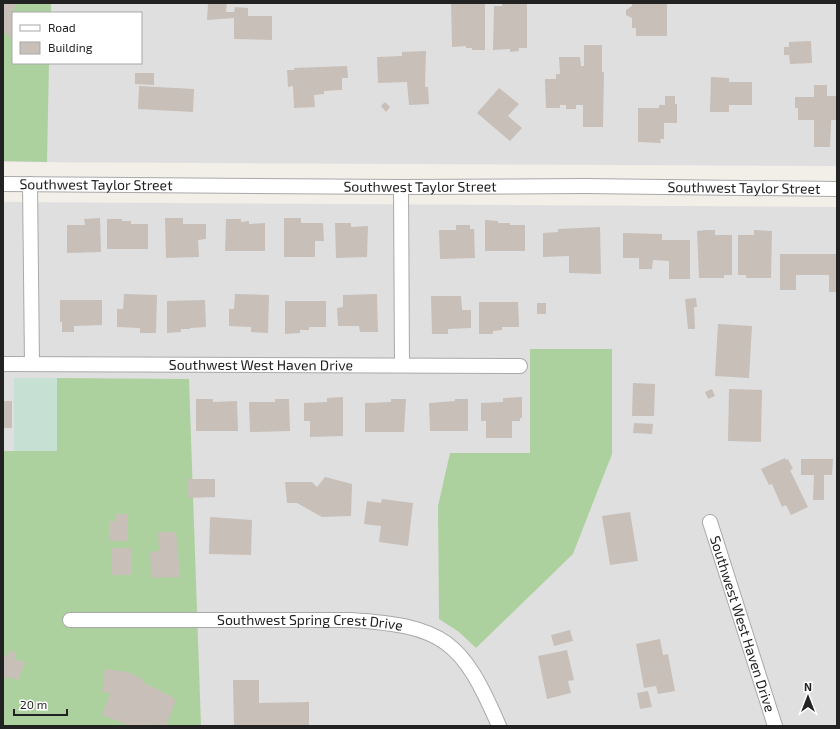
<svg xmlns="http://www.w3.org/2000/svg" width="840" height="729" font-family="'Exo 2',sans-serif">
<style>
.residential{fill:#e0dfdf;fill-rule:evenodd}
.forest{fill:#add19e}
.wetland{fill:#c6e0d4}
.building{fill:#c7bfb8}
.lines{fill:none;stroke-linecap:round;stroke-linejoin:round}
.minor-casing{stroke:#a9a9a9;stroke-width:16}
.minor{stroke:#fff;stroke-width:14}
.labels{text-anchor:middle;stroke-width:3;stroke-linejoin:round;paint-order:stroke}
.street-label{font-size:14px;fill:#222;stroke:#fff}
</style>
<rect width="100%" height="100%" fill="#f2efe9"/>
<path class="residential" d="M3 3H837V166L3 162ZM13 13H141V63H13Z
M3 202 837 207V726H3Z"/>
<path class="forest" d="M3 3H51V13H13V63H49L47 162 3 161Z
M530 349H612V454L573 554 476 648 459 632 439 619 438 506 450 453H530Z
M57 378 189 379 201 726H3V451H57Z"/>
<path class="wetland" d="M14 378H57V451H14Z"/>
<path class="building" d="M3 3 17 4 13 10 16 13H13V39L3 32Z
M208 3H227L226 12H234L235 7 248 8V16H272V40L234 39V18L207 20Z
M451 3H485V50H472V48H466V46L452 47Z
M502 3H527V48H519V51L510 52V49L493 50 494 6H502Z
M632 3H667V36H636V28H632V18L626 15V10L632 6Z
M811 41 812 63 790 64 789 55H784V47H789V42Z
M584 45H602V72H604L603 127H583V105H576V109H566V105H560V108H546L545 79H556V74H560L559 57H580L581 66H584Z
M426 51 425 87H428L429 104 409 105 407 82 378 83 377 57 402 56V52Z
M347 66 348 78H342V90L324 91V94L314 95 315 107 294 108 293 86 288 87 287 70H294V68Z
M135 73H154V85L135 84Z
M711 77 729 78V82H752V105H729V112H710Z
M814 85H827V96H837V120H831L830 147H814V120H798V108H795V97H814Z
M139 86 194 89 193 112 138 109Z
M499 88 519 104 508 116 522 128 510 141 477 113Z
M665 96H675V104H677V123H664V139H660L661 143 638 142V108H659V105H665Z
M385 102 390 107 386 112 381 106Z
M100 218 101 252 67 253V225H85L84 219Z
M165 218H183V224H206V239L198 240 199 257 166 258Z
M284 218H301V223H323L324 241H315V257H284Z
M107 219H122V221H131V224H148V249H107Z
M226 219H241V222L249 221V224L265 223V251H225Z
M485 220 498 221V223H510V225H525V251H485Z
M335 223H351V227L368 226 367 257 336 258Z
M456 225H470V229H474L475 258 440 259 439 230H456Z
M600 227 601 274 569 273V256L543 257V233L558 232V229Z
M706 230H715V235H732V275H724V278H699L697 231Z
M754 230 772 231 771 278H746V275H738V235H754Z
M623 233 662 234V240H690V279H669V261L653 260 652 269H639V258H623Z
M780 254H837V292H829V275H796V290H780Z
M124 294 157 295 156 333H140V328L117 327V309H123Z
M235 294 269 295 268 333 251 332V327L229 326V309H234Z
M377 294 378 332H360L359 326H338L337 308 343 307V295Z
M431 296H461L462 310H471V328L448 329V334H432Z
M696 298 697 307H694L695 329H688L685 299Z
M60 300H102V325L74 326V332H62V322H60Z
M205 300 206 327 190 328V329H181V332L167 333V301Z
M285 301H326V327H309V330H300V333L285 334Z
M479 302H518L519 327H502V330L493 331V334H479Z
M537 303H546V314H537Z
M718 324 752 326 749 378 715 376Z
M633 383 655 384 654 416H632Z
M712 389 715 396 708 399 705 392Z
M729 389 762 390 761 442 728 441Z
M343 397V436L310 437V421H304V403L327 402V398Z
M522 397V418H520V421H512V438H486V421H481V403L503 402V398Z
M196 399H213V402L237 401 238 431H196Z
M275 399H289L290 431 250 432 249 402H275Z
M391 399H406L404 432H365V403L391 402Z
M455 399H468V431H430L429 403 455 401Z
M3 401H12V428H3Z
M634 423 653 424 652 434 633 433Z
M785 458 786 460 788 459 793 469 790 470 808 507 791 515 786 505 782 507 772 484 769 485 761 469Z
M801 459H833L832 475H824V500H813L814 475H801Z
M325 477 352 484 351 516 322 517 297 503H287L285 482H312L317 487Z
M187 479H215V497L187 498Z
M382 499 413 503 408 546 379 542 381 526 364 524 367 501 381 503Z
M630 512 638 561 610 565 602 516Z
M116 514H127V541H109V521H116Z
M210 517 252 520 251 555 209 554Z
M158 532H176L180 577 151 578 150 552 159 551Z
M112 548H131V575H112Z
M570 630 573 641 554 646 551 635Z
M660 639 663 655 668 654 675 691 658 694 656 686 644 688 636 644Z
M567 650 574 680 568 681 571 693 547 699 538 656Z
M9 651 16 653 14 659 25 662 18 680 8 677 7 679 3 677V655L7 656Z
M105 669 128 672 144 680 143 682 174 698 173 700H176L166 726 152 724 151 726H128V725L102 715 110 693 102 692Z
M233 680H259V703L309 702V726H234Z
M648 691 652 707 640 709 637 693Z"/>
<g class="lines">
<defs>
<g id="minor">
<path id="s1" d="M3 184 401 187 585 186 837 189"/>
<path d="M30 184 32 364"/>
<path d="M401 187 402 365"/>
<path id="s2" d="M3 364 520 366"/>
<path id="s3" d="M710 522 775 726"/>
<path id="s4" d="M70 620H351C444 626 462 640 499 726"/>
</g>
</defs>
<use href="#minor" class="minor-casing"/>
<use href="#minor" class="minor"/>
</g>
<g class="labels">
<g class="street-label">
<text dy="5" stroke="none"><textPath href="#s1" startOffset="93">Southwest Taylor Street</textPath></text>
<text dy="5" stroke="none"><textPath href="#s1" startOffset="417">Southwest Taylor Street</textPath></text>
<text dy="5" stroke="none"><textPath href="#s1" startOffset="741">Southwest Taylor Street</textPath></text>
<text dy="5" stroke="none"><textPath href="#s2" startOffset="258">Southwest West Haven Drive</textPath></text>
<text dy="5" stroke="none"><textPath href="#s4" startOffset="240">Southwest Spring Crest Drive</textPath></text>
<text dy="5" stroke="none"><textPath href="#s3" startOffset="107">Southwest West Haven Drive</textPath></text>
</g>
</g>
<rect width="840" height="729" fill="none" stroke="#222222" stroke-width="8"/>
<rect x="12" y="12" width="130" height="52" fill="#ffffff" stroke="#a7a7a7"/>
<rect x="20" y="25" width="20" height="6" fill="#ffffff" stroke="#a7a7a7"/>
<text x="48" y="32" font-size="12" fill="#222222">Road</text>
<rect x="20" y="42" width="20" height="12" fill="#c7bfb8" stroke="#a7a7a7"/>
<text x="48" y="52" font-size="12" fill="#222222">Building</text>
<g transform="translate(808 697)" stroke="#ffffff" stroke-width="3" paint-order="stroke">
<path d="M0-3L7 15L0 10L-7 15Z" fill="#222222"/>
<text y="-6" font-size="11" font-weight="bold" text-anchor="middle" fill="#222222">N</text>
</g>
<path d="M14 709v6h53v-6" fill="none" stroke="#222222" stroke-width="2"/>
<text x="20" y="709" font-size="12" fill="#222222" stroke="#ffffff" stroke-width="3" paint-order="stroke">20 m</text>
</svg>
